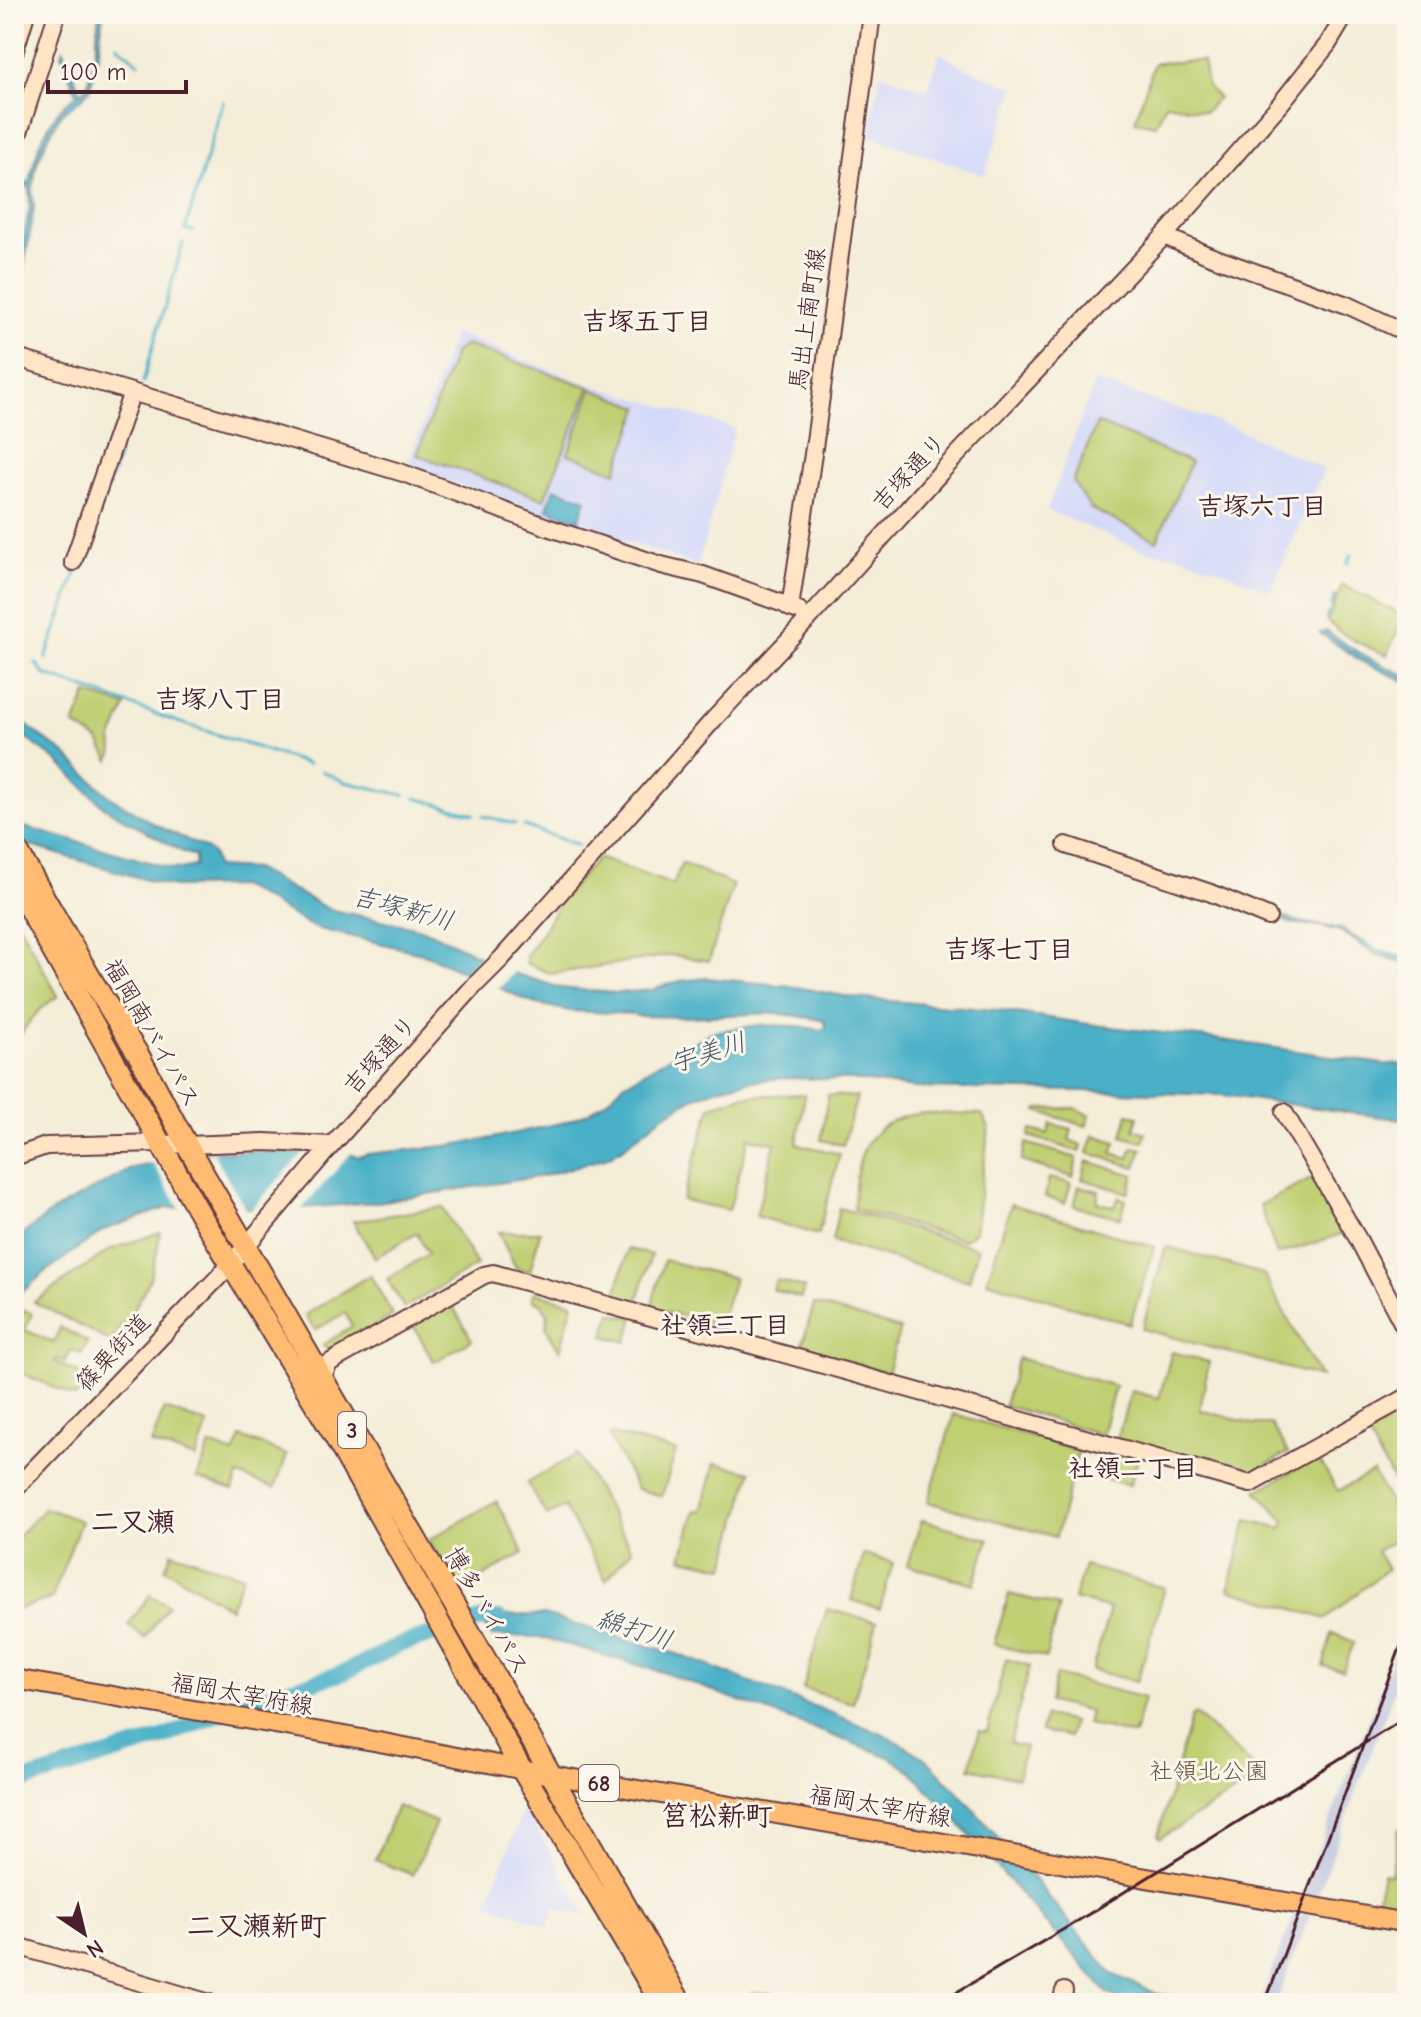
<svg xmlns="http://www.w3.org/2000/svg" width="1421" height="2017" font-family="'Comic Neue','Klee One',sans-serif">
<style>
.built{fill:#d3d9f9}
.industrial{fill:#bcc3de}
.green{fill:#bfcf72;stroke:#84774e;stroke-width:2}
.water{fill:#48b0c7;stroke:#496879;stroke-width:2}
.pier{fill:#f4edd8}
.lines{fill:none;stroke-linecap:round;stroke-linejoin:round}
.stream{stroke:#48b0c7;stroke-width:3}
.river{stroke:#48b0c7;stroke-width:16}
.secondary-casing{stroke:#643e45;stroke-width:20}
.primary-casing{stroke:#643e45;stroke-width:22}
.highway-casing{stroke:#643e45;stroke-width:24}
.secondary{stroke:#ffe4c6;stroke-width:16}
.primary{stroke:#febb71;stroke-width:18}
.highway{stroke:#febb71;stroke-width:20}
.rail{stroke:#4a1f2b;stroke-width:3}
.labels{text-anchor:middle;stroke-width:6;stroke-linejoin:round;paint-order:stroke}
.shield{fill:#fbf7ec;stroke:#7f6065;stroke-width:2}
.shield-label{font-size:22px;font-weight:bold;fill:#4a1f2b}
.street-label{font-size:24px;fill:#4a1f2b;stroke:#fbf7ec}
.park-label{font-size:24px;fill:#6d5440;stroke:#fbf7ec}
.neighbourhood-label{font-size:26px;font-weight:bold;fill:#4a1f2b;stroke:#fbf7ec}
.water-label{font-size:26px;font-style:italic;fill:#495969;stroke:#fbf7ec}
.quarter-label{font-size:28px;font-weight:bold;fill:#4a1f2b;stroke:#fbf7ec}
</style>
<rect width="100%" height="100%" fill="#fbf7ec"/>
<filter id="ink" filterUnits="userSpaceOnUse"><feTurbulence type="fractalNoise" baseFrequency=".0125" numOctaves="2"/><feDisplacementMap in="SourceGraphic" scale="16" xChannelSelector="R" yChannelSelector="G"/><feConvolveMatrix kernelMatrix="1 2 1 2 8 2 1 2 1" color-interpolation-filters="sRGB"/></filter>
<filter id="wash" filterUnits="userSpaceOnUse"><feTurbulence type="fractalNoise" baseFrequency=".006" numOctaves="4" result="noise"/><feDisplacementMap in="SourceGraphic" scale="32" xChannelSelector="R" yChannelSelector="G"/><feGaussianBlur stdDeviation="1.8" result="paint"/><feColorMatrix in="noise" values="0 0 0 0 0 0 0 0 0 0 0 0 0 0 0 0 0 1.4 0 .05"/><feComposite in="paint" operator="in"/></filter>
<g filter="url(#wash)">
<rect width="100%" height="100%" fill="#f4edd8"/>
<path class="built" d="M940 53 962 66 1015 88 984 175 863 134 862 127H870L881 74 927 91Z
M454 333 588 384 735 428 698 566 407 467Z
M1095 381 1227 425 1324 469 1270 592 1226 572 1174 554 1148 552 1047 510Z
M524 1807 587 1916 555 1908 548 1927 488 1903Z"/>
<path class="industrial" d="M1407 1620V1656L1317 1897 1276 2003H1260Z"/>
<path class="green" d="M1203 61 1207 85 1218 98 1205 112 1166 103 1156 125 1135 121 1154 63Z
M466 345 590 387 544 499 417 455 455 352Z
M592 389 640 407 616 472 568 454Z
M1097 423 1191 462 1157 541 1091 509 1073 482Z
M1342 585 1404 616 1387 655C1365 646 1344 638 1327 621Z
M87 694 126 706 112 738 113 750 110 761 99 741 74 725Z
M598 858 673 885 682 863 733 885 709 961 672 955 551 974 526 963V956L546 926 560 901Z
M14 915 58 996C38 1009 22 1028 14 1050Z
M805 1094 797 1144 840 1154 818 1235 756 1216 775 1143 749 1138 729 1210 682 1200 711 1106 743 1096Z
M828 1095 857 1097 843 1145 821 1140Z
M1075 1108 1090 1115 1086 1126 1037 1111 1038 1109Z
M923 1113 982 1114 989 1128 975 1232 964 1240 854 1209C854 1157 866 1119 923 1113Z
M1128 1114 1138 1116 1134 1129 1146 1133 1143 1142 1122 1136Z
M1051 1124 1072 1129 1069 1140 1082 1145 1080 1152 1029 1136 1031 1130 1048 1134Z
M1094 1135 1116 1142 1112 1153 1129 1158 1133 1147 1142 1149 1136 1167 1088 1153Z
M1026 1143 1077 1158 1073 1177 1021 1161Z
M1087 1161 1134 1175 1128 1193 1082 1179Z
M1049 1178 1071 1183 1065 1203 1045 1197Z
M1313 1178 1342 1234 1277 1255 1260 1205Z
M1079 1186 1099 1191 1097 1202 1114 1207 1119 1197 1126 1200 1121 1218 1074 1206Z
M1011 1204 1154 1247 1130 1324 987 1281Z
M442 1207 477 1265 404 1308 387 1279 428 1254 417 1233 375 1258 353 1221Z
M839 1208 978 1248 969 1281 832 1241Z
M160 1232 157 1252 150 1279 126 1325 122 1324 111 1342 34 1302 110 1250Z
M498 1232H540L530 1271 516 1268Z
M1169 1247 1263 1274 1320 1377 1142 1329 1165 1249Z
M628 1249 651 1255 637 1303 615 1298Z
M664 1260 734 1278 720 1325 651 1308Z
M370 1275 393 1315 329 1354 323 1345 352 1326 345 1313 315 1330 305 1315Z
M776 1280 804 1288 801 1298 773 1290Z
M533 1292 573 1303 560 1351 546 1327 548 1314 541 1303 533 1300Z
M451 1303 472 1340 434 1362 413 1325Z
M814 1304 900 1329 887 1373 801 1349Z
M25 1310 32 1314 25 1330 54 1343 60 1327 88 1342 81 1354 71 1350 65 1362 57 1359 55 1362 91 1379 75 1397 14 1370 20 1350 14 1347V1321Z
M611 1313 634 1318 627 1342 604 1336Z
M1172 1352 1209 1362 1200 1410 1253 1424H1271L1288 1453 1248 1475 1117 1439 1131 1391 1159 1398Z
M1018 1358 1115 1386 1102 1435 1004 1405Z
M164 1409 208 1424 196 1458 151 1444Z
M1407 1413V1504L1366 1433Z
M954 1414 1079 1450 1056 1537 928 1502Z
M612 1434 676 1451 662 1496 637 1489 609 1436Z
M241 1437 287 1455 275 1488 238 1475 233 1490 197 1478 210 1445 234 1454Z
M577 1454 632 1550 606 1580 564 1507 547 1516 527 1483Z
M1112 1455 1137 1461 1130 1485 1105 1479Z
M1317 1457 1338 1491 1373 1472 1407 1534 1376 1551 1387 1569 1326 1619 1229 1589 1247 1520 1282 1528 1285 1521 1257 1491Z
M715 1463 751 1472 725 1567 682 1558 695 1510 702 1511Z
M496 1501 524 1553 458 1591 429 1540Z
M45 1508 81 1521 52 1598 14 1611V1540Z
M922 1520 989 1539 974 1584 907 1565Z
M172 1552 243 1576 230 1608 165 1568Z
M864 1554 893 1563 880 1609 851 1600Z
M1084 1566 1165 1588 1137 1682 1092 1670 1110 1609 1074 1599Z
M1009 1594 1059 1606 1046 1658 994 1644Z
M150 1595 168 1605 145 1638 128 1625Z
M827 1609 877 1622 853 1703 803 1689Z
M1332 1633 1354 1642 1343 1671 1323 1666Z
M1006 1659 1030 1666 1010 1743 1025 1747 1017 1778 970 1768 979 1731 987 1732Z
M1056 1675 1144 1698 1134 1735 1087 1724 1090 1711 1049 1702Z
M1195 1714 1261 1773V1776L1160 1838 1158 1836 1191 1717Z
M1045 1716 1073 1722 1069 1737 1041 1731Z
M397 1806 436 1822 413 1875 375 1860Z
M1399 1829 1407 1830V1875H1401L1394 1913 1375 1910 1383 1873 1391 1874Z
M752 1992 775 1993 772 2003H749Z"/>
<path class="water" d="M99 14H103L99 50 90 89 83 97 61 114 46 142 37 163 32 191 34 207 29 239 22 275 14 299V287L30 206 29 187 22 185 23 182 29 184C34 159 42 132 58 112 63 105 71 100 77 95L61 54 63 49 81 93C95 79 97 35 99 14Z
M554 488 586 499 579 520 547 509Z
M1326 631C1352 650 1377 664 1407 676V682L1363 662 1320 633Z
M14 716 65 754 109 796 156 825 207 849 213 854 216 867 255 869 328 909 414 927 430 932 513 973 561 988 616 993 651 990 680 981 707 978 790 986 856 998 997 1010 1102 1026 1216 1039 1383 1064 1407 1065V1119L1389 1118 1222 1095 1084 1091 915 1088 852 1080 789 1078 750 1081 719 1088 693 1098 660 1118 624 1147 608 1157 543 1176 377 1202 301 1208H166L104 1230 45 1272 14 1299V1241L53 1211 133 1168 218 1151 349 1154 359 1157 367 1154 446 1146 493 1138 565 1122 587 1113 606 1101 624 1084 711 1032 760 1025 797 1026 821 1030 824 1029 826 1026 824 1020 775 1013 687 1017 636 1016 633 1014 570 1011 533 1003 422 953 315 928 248 890 239 886 175 887 150 881 14 841V824L170 868 180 869 195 866V856L183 852 105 808 56 760 14 729Z
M1277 913 1290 920 1341 929 1376 949 1407 958V964L1375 954 1340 931 1321 926 1289 923 1276 916Z
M544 1615 677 1654 834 1714 889 1737 926 1759 960 1794 1029 1873 1112 1974 1157 1994 1209 2003H1126L1107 1993 944 1806 911 1772 890 1757 662 1672 540 1637 492 1636 476 1616Z"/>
<path class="pier" d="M483 954 517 969 498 989 464 974Z
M305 1151H353L299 1212H182L152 1162 217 1152 214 1155 247 1211 249 1212Z"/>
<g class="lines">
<path class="stream" d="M117 45 139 63
M194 231 185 230 223 102
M143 382 183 243
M97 518 118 457
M1347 564 1351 555
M1331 606 1335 596
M1326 619 1328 613
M46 658 78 567
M36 663 44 674 175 721 308 764
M322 771 345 782 404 795
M416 798 474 814
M483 816 515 824
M524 826 578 845"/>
<path class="river" d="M14 1784 160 1739 247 1702 343 1673 399 1645 483 1619H499"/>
</g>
</g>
<g filter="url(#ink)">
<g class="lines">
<defs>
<path id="secondary" d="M14 53 26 14
M14 148 57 14
M1164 236 1210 256 1347 305 1407 333
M14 357 403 473 550 528 661 565 703 575 784 604 790 608
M73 562 132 392
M799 611 790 608 816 434 872 14
M1066 845 1211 893 1268 917
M1284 1112 1358 1239 1407 1332
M14 1157 46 1146 159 1143 187 1145 264 1142 332 1145
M318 1386 329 1363 484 1275 493 1273 1250 1484 1407 1397
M14 1490 230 1265 323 1155 473 987 501 959 714 719 812 615 941 472 1164 236 1281 103 1328 44 1346 14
M14 1945 210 2003
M1061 2003 1064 1991"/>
<path id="primary" d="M14 1679 379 1742 551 1775 1407 1923"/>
<path id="highway" d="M14 845 93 982 138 1054 187 1145 474 1639 681 2003
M14 882 199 1212 331 1430 522 1770 661 2003"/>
</defs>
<use href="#secondary" class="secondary-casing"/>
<use href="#primary" class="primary-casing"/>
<use href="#highway" class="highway-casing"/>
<use href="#secondary" class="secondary"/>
<use href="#primary" class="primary"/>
<use href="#highway" class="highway"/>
<path class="rail" d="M938 2003 1076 1922 1407 1717
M1265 2003 1407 1630"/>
</g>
</g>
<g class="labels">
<g class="shield">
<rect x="338" y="1412" width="28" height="36" rx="6"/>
<rect x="579" y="1765" width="40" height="36" rx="6"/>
</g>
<g class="shield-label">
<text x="352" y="1438">3</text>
<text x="599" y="1791">68</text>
</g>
<g class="street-label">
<text transform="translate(807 319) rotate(-82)" y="8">馬出上南町線</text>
<text transform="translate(909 472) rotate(-47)" y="8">吉塚通り</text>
<text transform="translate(152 1033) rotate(60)" y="8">福岡南バイパス</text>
<text transform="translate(380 1055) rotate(-48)" y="8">吉塚通り</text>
<text transform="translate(113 1352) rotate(-47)" y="8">篠栗街道</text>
<text transform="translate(487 1611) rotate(60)" y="8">博多バイパス</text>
<text transform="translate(242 1694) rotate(10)" y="8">福岡太宰府線</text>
<text transform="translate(880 1806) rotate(10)" y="8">福岡太宰府線</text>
</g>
<g class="park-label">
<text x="1209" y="1779">社領北公園</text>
</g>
<g class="neighbourhood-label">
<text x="647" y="330">吉塚五丁目</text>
<text x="1262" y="515">吉塚六丁目</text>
<text x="220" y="708">吉塚八丁目</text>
<text x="1009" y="958">吉塚七丁目</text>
<text x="725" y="1334">社領三丁目</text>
<text x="1133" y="1477">社領二丁目</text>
</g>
<g class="water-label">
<text transform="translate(403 908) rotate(15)" y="9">吉塚新川</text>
<text transform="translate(708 1052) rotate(-17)" y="9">宇美川</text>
<text transform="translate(635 1629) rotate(18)" y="9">綿打川</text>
</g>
<g class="quarter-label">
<text x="133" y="1531">二又瀬</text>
<text x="717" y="1825">筥松新町</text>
<text x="257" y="1935">二又瀬新町</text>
</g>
</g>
<rect width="1421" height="2017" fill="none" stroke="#fbf7ec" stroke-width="48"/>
<g transform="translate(84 1933) rotate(145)" stroke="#fbf7ec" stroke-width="6" paint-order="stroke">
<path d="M0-6L14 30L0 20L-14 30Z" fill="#4a1f2b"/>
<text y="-12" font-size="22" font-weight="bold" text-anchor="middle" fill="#4a1f2b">N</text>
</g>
<path d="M48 80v12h138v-12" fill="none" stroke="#4a1f2b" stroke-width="4"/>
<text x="60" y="80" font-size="24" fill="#4a1f2b" stroke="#fbf7ec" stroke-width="6" paint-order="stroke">100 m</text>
</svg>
